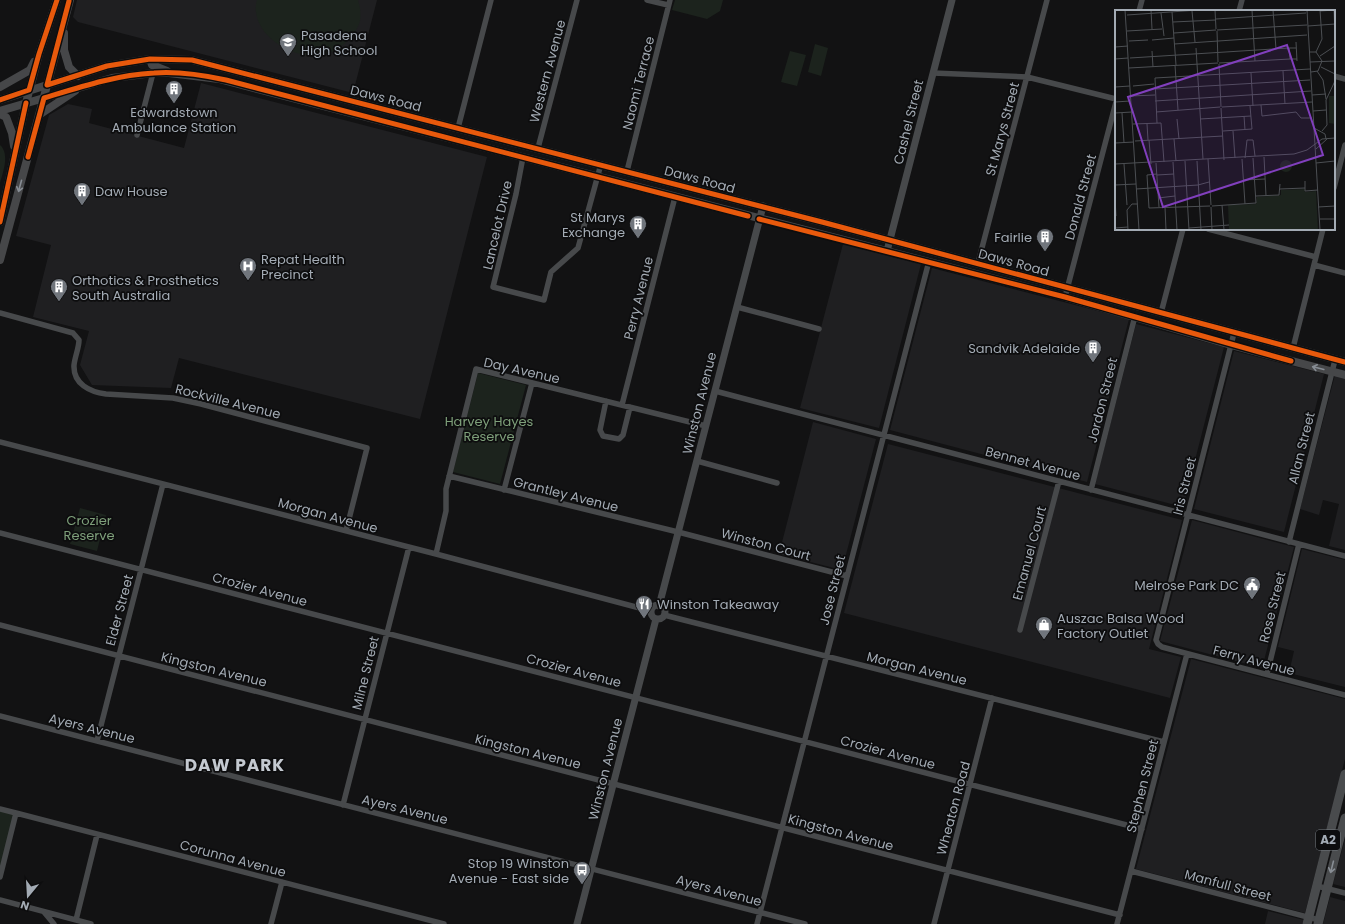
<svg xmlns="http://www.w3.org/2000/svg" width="1345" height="924" font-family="Poppins,sans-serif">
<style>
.built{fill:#1f1f21}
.green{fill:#1c231d}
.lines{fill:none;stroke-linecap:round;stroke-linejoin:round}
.minor{stroke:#47494b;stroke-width:5.5}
.tertiary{stroke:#47494b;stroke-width:7}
.secondary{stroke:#464749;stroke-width:8}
.trunk{stroke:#494b4d;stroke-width:9}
.cycleway-casing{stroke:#0d0d0e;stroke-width:8}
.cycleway{stroke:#e8590c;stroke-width:5}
.oneway{stroke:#878d94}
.oneway2{stroke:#888e95}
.labels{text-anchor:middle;stroke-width:3.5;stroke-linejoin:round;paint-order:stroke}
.shield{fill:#0d0d0e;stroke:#767c82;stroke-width:1}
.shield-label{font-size:12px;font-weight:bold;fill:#a3abb4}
.poi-label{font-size:13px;fill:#a3abb4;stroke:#0d0d0e;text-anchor:start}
.street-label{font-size:13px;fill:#a3abb4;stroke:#0d0d0e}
.park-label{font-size:13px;fill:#7e9f7a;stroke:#0d0d0e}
.district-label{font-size:17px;font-weight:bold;letter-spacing:1px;fill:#c4c9d0;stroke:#0d0d0e}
.inset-road{fill:none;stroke:#4c4f53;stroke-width:1}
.view{fill:#813fbd;fill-opacity:0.15;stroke:#813fbd;stroke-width:2}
.inset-edge{fill:none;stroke:#a3abb4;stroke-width:2}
</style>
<rect width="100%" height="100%" fill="#121213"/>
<path class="built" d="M77 0H377L353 93 78 22 73 17Z
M201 83 487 157 420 419 179 358 171 388 92 385 80 365 89 331 33 317 51 245 16 236 49 115 68 104 92 109 89 123 184 148Z
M843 244 921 264 879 428 800 408Z
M932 268 1129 319 1087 482 890 430Z
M1136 324 1224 347 1183 507 1095 484Z
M1234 351 1324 374 1284 532 1194 509Z
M1335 375 1345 377V550L1329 546 1339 504 1323 500 1319 515 1300 509Z
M813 422 876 439 842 570 779 554Z
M888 444 1182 520 1149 649 1181 657 1170 698 844 613Z
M1192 520 1294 547 1262 668 1160 641Z
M1302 549 1345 560V687L1289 673 1294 651 1278 647Z
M1191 659 1345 699V759L1305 913 1136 869Z
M1345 839V887L1333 884Z
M1330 897 1345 901V924H1323Z
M1268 911 1304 920 1302 924H1265Z"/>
<path class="green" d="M257 0H358C360 7 362 17 359 24 352 42 330 58 310 56 287 53 259 37 256 12 255 9 256 4 257 0Z
M675 0H723L720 11 707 19 672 10Z
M815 44 828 48 821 76 808 72Z
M790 51 806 55 797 86 781 82Z
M0 145C10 154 3 172 0 183Z
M478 373 526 385 500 484 453 472Z
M80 508 106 515 97 551 70 544Z
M0 809 16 813 0 877Z"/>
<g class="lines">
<path class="minor" d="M647 0 668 5
M1139 11 1142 0
M1239 11 1242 0
M933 73 1027 77 1116 99
M1334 76 1345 79
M458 128 491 0
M137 135 153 73
M538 148 577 0
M523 157 516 194 493 287 544 300 551 272 578 248 601 164
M627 171 670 0
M1334 188 1345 145
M1208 229 1316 257
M978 263 1047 0
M1314 265 1345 273
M1065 297 1116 102
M737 307 819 329
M0 313 73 333 79 340C79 348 75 356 74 365 73 384 90 392 106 394L173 398 201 404 367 448 346 531
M1161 313 1183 229
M1234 333 1156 640 1158 644 1162 647 1345 695
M1293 348 1323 229
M715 391 1345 556
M606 401 600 430 603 436 619 439 623 435 630 407
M622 405 675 197
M0 442 436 554 651 611
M697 461 777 483
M449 476 678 532 847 576
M504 490 532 383
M1091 490 1135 316
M0 533 1142 829
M1289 542 1335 360
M436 554 446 511V489L476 369 706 426
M664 615 1164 742
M0 625 1120 915
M1020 630 1059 481
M1267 674 1299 544
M0 716 805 924
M97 741 163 484
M343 805 409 547
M0 809 16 813 0 877
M16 813 444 924
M1131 871 1319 920
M1317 886 1345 893
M0 900 91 924
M44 912 54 924
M76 920 97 835
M271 924 282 882
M757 924 929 261
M934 924 992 698
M1117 924 1187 654"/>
<path class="tertiary" d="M887 251 952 0
M651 612a7 7 0 1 1 14 0a7 7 0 1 1-14 0Z
M659 606 763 206
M577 924 656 619"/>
<path class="secondary" d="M64 33V50L69 67 78 76
M150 59 152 65 167 71
M0 87 30 70 34 62
M0 100 107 66 150 59 192 60 822 222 1345 362
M0 111 112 78 153 73H169L219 79 1065 297 1231 345 1345 375
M0 114 6 117 12 133 14 146
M39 115 75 91
M0 222 26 103 39 54 57 0
M0 260 70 0"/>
<path class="trunk" d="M1307 924 1345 774
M1318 924 1345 818"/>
<defs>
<path id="cycleway" d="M47 85 107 66 150 59 192 60 822 222 1345 362
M47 85 69 1
M0 100 29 90 39 54 57 0
M28 157 44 98C80 87 116 75 154 73 178 71 203 75 226 80L748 216
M759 219 1065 297 1291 361
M0 222 26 103"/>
</defs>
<use href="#cycleway" class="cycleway-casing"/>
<use href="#cycleway" class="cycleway"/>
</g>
<defs><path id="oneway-shaft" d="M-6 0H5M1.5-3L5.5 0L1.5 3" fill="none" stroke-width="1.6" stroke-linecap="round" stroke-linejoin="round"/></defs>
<g class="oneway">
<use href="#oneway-shaft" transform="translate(20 186) rotate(105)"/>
<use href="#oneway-shaft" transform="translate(1318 368) rotate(-166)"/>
</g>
<use class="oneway2" href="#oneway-shaft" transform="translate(1332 867) rotate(104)"/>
<defs>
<symbol id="school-pin" viewBox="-11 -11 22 30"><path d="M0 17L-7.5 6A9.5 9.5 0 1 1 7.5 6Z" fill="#70757c" stroke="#0d0d0e"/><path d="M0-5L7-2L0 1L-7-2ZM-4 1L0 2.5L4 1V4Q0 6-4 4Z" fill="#fff"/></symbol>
<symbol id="building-pin" viewBox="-11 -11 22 30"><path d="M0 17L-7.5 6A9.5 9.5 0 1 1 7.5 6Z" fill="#70757c" stroke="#0d0d0e"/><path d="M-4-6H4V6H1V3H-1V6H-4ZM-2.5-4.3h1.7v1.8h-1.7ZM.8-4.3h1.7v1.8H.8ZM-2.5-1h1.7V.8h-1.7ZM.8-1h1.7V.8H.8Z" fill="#fff"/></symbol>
<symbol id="hospital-pin" viewBox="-11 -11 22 30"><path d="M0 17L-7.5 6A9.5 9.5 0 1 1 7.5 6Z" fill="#70757c" stroke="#0d0d0e"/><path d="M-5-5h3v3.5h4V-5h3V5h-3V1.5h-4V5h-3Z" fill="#fff"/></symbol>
<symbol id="civic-pin" viewBox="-11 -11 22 30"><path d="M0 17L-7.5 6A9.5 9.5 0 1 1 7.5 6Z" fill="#70757c" stroke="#0d0d0e"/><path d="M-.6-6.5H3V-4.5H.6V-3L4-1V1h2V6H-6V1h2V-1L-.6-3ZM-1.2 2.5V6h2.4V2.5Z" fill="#fff"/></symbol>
<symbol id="restaurant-pin" viewBox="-11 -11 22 30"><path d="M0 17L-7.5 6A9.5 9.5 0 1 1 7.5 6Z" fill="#70757c" stroke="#0d0d0e"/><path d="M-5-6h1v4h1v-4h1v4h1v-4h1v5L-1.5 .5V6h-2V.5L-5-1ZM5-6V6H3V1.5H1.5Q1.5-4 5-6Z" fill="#fff"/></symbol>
<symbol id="shop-pin" viewBox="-11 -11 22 30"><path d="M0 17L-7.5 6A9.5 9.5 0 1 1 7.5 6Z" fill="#70757c" stroke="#0d0d0e"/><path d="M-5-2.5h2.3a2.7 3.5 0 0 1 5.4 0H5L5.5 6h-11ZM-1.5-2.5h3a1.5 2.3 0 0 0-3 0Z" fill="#fff"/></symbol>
<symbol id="bus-pin" viewBox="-11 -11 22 30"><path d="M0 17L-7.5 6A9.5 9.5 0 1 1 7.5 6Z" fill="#70757c" stroke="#0d0d0e"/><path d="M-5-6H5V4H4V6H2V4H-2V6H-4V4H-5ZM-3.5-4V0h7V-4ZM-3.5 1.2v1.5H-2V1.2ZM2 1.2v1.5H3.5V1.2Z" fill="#fff"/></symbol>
</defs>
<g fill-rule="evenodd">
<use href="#school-pin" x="278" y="32" width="20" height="27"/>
<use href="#building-pin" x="164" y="79" width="20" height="27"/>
<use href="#building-pin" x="72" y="181" width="20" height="27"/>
<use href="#building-pin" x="628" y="214" width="20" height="27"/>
<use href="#building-pin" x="1035" y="227" width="20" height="27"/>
<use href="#hospital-pin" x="238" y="256" width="20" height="27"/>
<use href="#building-pin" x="49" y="277" width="20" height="27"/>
<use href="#building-pin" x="1083" y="338" width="20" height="27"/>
<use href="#civic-pin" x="1242" y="575" width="20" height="27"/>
<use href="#restaurant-pin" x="634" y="594" width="20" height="27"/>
<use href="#shop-pin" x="1034" y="615" width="20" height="27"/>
<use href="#bus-pin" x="572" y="860" width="20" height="27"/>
</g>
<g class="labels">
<rect class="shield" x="1316" y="830" width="24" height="20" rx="3"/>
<g class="shield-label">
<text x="1328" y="844">A2</text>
</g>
<g class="poi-label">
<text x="301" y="40">Pasadena<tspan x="301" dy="15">High School</tspan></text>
<text x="174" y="117" text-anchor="middle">Edwardstown<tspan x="174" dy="15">Ambulance Station</tspan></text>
<text x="95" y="196">Daw House</text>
<text x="625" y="222" text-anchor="end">St Marys<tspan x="625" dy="15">Exchange</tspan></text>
<text x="1032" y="242" text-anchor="end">Fairlie</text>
<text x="261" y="264">Repat Health<tspan x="261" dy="15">Precinct</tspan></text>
<text x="72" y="285">Orthotics &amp; Prosthetics<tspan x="72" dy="15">South Australia</tspan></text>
<text x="1080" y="353" text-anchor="end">Sandvik Adelaide</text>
<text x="1239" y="590" text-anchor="end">Melrose Park DC</text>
<text x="657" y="609">Winston Takeaway</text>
<text x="1057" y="623">Auszac Balsa Wood<tspan x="1057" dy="15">Factory Outlet</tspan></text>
<text x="569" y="868" text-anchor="end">Stop 19 Winston<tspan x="569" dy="15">Avenue - East side</tspan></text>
</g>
<g class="street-label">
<text transform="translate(547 71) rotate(-75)" y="5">Western Avenue</text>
<text transform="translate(638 83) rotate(-76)" y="5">Naomi Terrace</text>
<text transform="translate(386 98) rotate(14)" y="5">Daws Road</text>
<text transform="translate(908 122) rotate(-76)" y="5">Cashel Street</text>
<text transform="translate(1002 129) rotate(-75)" y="5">St Marys Street</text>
<text transform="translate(700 179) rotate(15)" y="5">Daws Road</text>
<text transform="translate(1080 197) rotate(-75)" y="5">Donald Street</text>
<text transform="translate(497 225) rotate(-77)" y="5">Lancelot Drive</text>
<text transform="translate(1014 262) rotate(15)" y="5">Daws Road</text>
<text transform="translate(638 298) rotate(-76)" y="5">Perry Avenue</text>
<text transform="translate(522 370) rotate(13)" y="5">Day Avenue</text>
<text transform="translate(1102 400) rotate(-76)" y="5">Jordon Street</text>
<text transform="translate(228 401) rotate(14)" y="5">Rockville Avenue</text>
<text transform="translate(699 403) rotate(-76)" y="5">Winston Avenue</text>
<text transform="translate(1301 448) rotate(-76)" y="5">Allan Street</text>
<text transform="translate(1033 463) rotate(15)" y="5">Bennet Avenue</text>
<text transform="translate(1184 486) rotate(-76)" y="5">Iris Street</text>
<text transform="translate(566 494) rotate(14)" y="5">Grantley Avenue</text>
<text transform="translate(328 515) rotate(15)" y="5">Morgan Avenue</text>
<text transform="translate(766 544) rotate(15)" y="5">Winston Court</text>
<text transform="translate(1029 553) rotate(-75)" y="5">Emanuel Court</text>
<text transform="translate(260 589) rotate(15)" y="5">Crozier Avenue</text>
<text transform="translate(832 590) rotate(-76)" y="5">Jose Street</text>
<text transform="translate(1272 607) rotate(-76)" y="5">Rose Street</text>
<text transform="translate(119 610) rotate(-75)" y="5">Elder Street</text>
<text transform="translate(1254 660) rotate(15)" y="5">Ferry Avenue</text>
<text transform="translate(917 668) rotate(14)" y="5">Morgan Avenue</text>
<text transform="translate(214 669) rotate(14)" y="5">Kingston Avenue</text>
<text transform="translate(574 670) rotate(15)" y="5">Crozier Avenue</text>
<text transform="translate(365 673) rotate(-76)" y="5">Milne Street</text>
<text transform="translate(92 728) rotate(14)" y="5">Ayers Avenue</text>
<text transform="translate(528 751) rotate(14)" y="5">Kingston Avenue</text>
<text transform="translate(888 752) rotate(15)" y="5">Crozier Avenue</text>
<text transform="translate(605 769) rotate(-76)" y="5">Winston Avenue</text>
<text transform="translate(1142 786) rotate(-76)" y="5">Stephen Street</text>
<text transform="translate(953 808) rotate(-75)" y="5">Wheaton Road</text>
<text transform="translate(405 809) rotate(14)" y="5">Ayers Avenue</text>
<text transform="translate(841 832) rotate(15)" y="5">Kingston Avenue</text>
<text transform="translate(233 858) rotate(15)" y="5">Corunna Avenue</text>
<text transform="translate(1228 885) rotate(15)" y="5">Manfull Street</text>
<text transform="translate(719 890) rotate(15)" y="5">Ayers Avenue</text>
</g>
<g class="park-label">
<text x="489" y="426">Harvey Hayes<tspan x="489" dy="15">Reserve</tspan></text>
<text x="89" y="525">Crozier<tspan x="89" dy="15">Reserve</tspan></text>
</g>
<g class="district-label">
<text x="235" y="771">DAW PARK</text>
</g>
</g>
<g transform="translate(1115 10)">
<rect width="220" height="220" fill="#121213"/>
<path d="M214 86H220V114L214 113ZM165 156a6 6 0 1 1 12 0a6 6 0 1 1-12 0ZM189 179 190 182 201 181 203 220H114L113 195 141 194 142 187 166 185V180Z" fill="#1c231d"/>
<path class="inset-road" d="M10 0 24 220M36 0 37 19M100 0 101 19M137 0 138 18M158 0 161 39M192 0 205 220M219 0 220 25M77 1 80 32M205 1 220 0M57 2 61 55M46 3 49 26M12 5 84 0M101 9 191 3M58 12 101 10M193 16 220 14M138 18 140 51M102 20 192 15M12 21 47 19M102 21 103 52M59 23 101 20M37 30 59 28M14 31 33 30M181 32 182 51M59 34 192 25M0 37 13 36M81 38 88 149M181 38H174L175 49H182M37 41 38 57M195 42H201L207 51 203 61 196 62M201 42 207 29 205 0M205 46 220 36M15 48 174 38M0 49 13 48M195 52 220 51M104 53 175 49M104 54 106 97M60 55 63 100M206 57 220 64M14 58 103 53M168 61 170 94M202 61 208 70 211 89M136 63 138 96M18 76 39 74M0 77 15 76M40 79 195 70M197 85 211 84M16 86 40 85M40 91 196 81M0 92 15 91M146 95 147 106 181 102 186 108H197M107 97 197 92M106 98 109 150M198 101 211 100M41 102 105 97M0 103 17 102M7 103 9 133M129 106 130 120M62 109 64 129M85 109 136 106M42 113 40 68 195 59M18 114 46 113 49 152M32 114 33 130M199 118 210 124 211 129M108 121 137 119 135 96M118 121 120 148M207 121 212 115 211 90 220 71M59 129 61 151M34 130 36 154M20 131 108 126M0 133 19 132M201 139 212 129M149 147 151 186M130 148 132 130H138L140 146M93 149 96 195M127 149 130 194M70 151 74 220M82 151 86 220M58 152 62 220M41 153 44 197M201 153 220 151M0 154 179 144 192 140 207 129 220 128M9 154 12 195M42 164 32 165 34 198 95 196M42 165 59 164M128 170 150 169M190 171V181L203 180M0 175 21 174M21 179 83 175 94 172M165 179 190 178M141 186 164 185 165 174M0 188 1 206M43 188 60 186M107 195 109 220M97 196 141 193 138 148M50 197 51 220M96 197 97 220M203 197 220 196M205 209H220M0 218 13 217M74 218 114 215M13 220 12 200 17 194H23"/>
<path class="view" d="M172 35 208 145 48 197 13 87Z"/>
<rect width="220" height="220" class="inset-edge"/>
</g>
<g transform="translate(28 896) rotate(198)" stroke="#0d0d0e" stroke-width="3" paint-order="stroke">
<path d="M0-3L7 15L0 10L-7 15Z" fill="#a3abb4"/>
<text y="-6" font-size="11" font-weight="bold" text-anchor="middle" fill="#a3abb4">N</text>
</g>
</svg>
